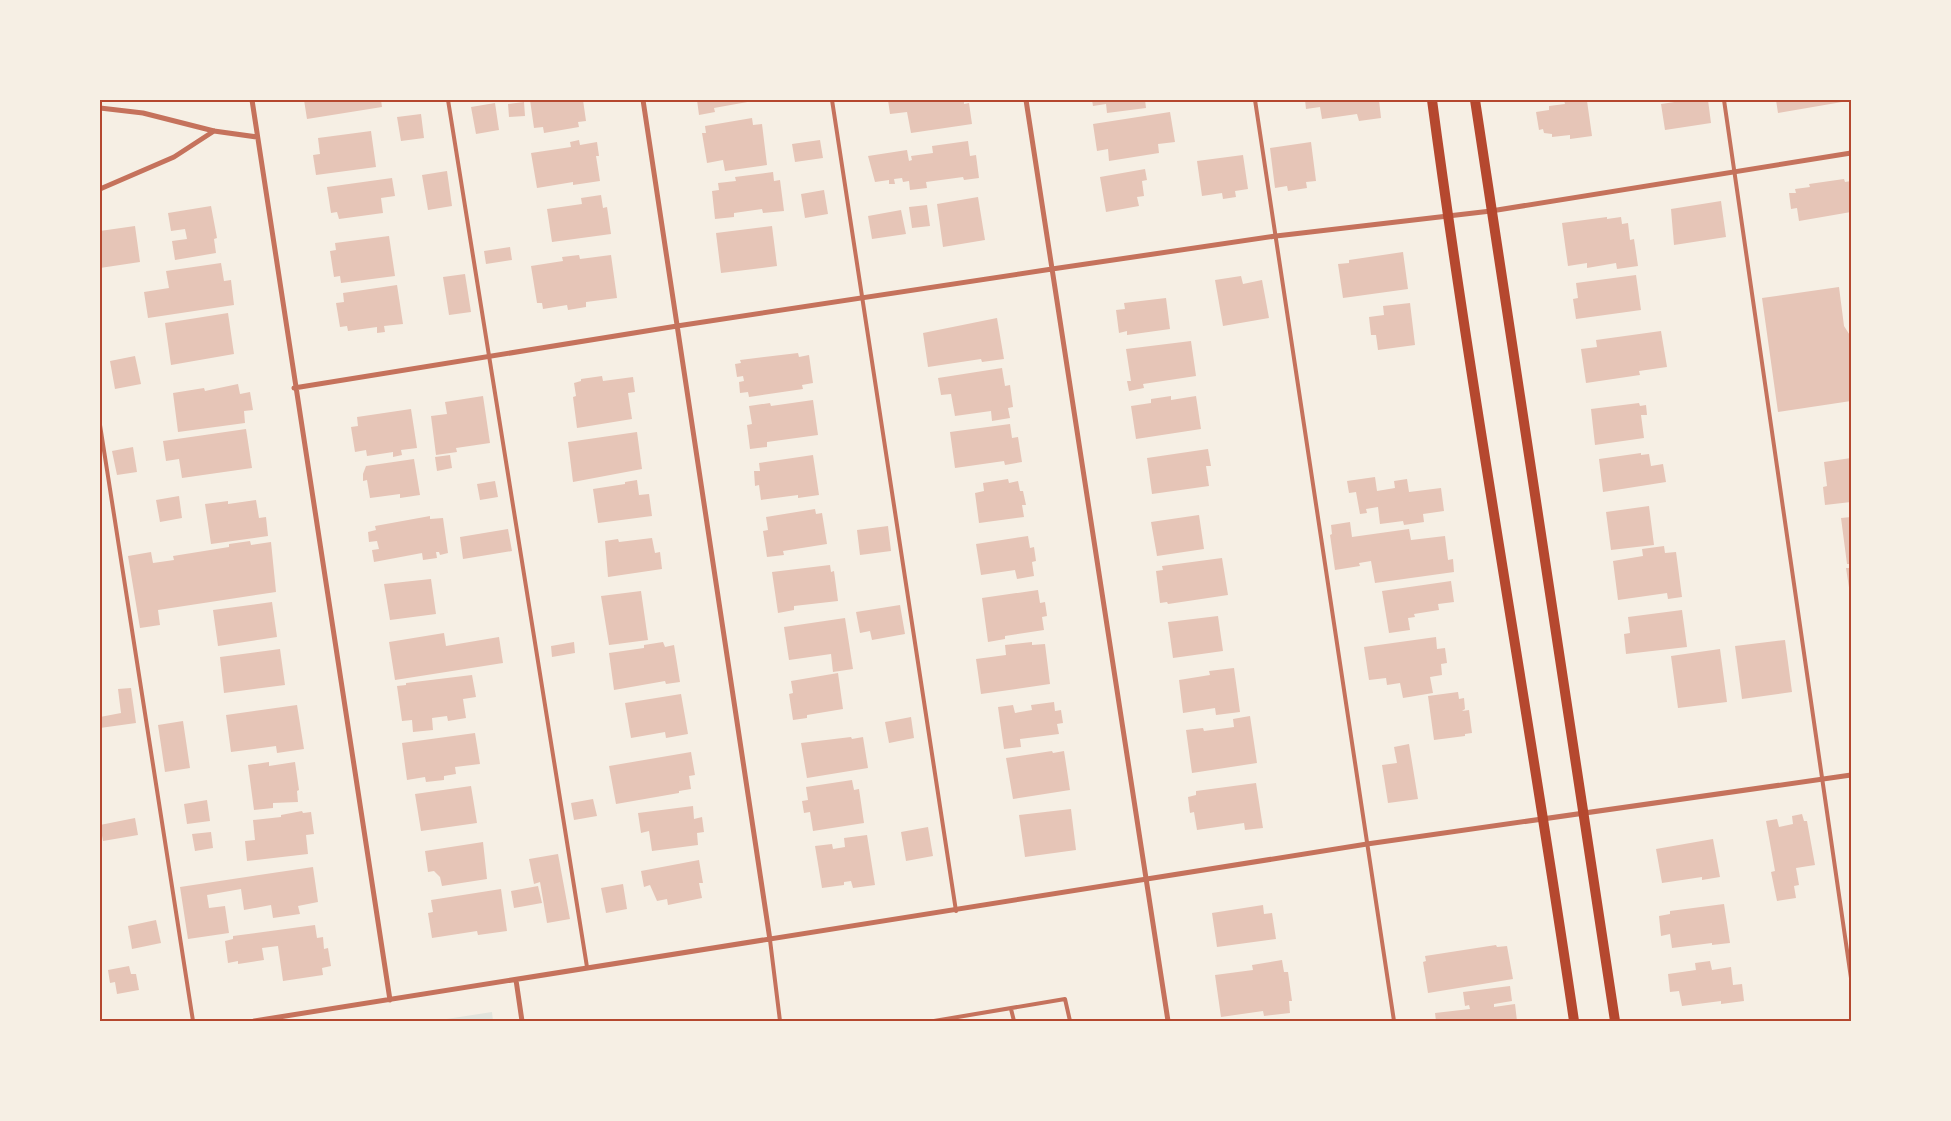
<svg xmlns="http://www.w3.org/2000/svg" width="1951" height="1121" font-family="Inter,sans-serif">
<style>
.green{fill:#e2e4dc}
.building{fill:#e6c5b7}
.lines{fill:none;stroke-linecap:round;stroke-linejoin:round}
.service{stroke:#c5725c;stroke-width:4}
.minor{stroke:#c5725c;stroke-width:5}
.secondary{stroke:#b5482f;stroke-width:10}
.neatline{fill:none;stroke:#b5482f;stroke-width:2}
</style>
<rect width="100%" height="100%" fill="#f6efe4"/>
<path class="green" d="M492 1012 493 1021H440V1020Z"/>
<path class="building" d="M304 100H381L382 107 307 119Z
M530 100H583L586 121 578 122 579 127 544 133 543 127 534 128Z
M697 100H753V101L714 108 715 112 699 115Z
M888 100H964V104L969 103 972 124 911 133 907 112 890 114Z
M1092 100H1145L1146 108 1107 113 1106 104 1093 106Z
M1305 100H1379L1381 118 1359 121 1357 114 1322 119 1320 107 1306 109Z
M1564 100 1587 101 1592 136 1570 139V135L1552 137V134L1544 133 1543 129 1539 130 1536 112 1549 110V106L1565 104Z
M1688 100H1708L1711 123 1665 130 1661 104Z
M1776 100H1841L1842 102 1778 113Z
M524 102 525 116 509 117 508 104Z
M495 103 499 130 476 134 471 107Z
M1170 112 1175 142 1158 144 1159 153 1109 161 1108 149 1097 151 1093 124Z
M421 114 424 138 401 141 397 117Z
M752 118 753 125 762 124 767 165 725 171 723 160 707 163 702 133H706L705 126Z
M371 131 376 167 316 175 313 155 320 154 318 138Z
M579 140 580 145 597 142 599 156H596L600 181 573 185V182L537 188 531 153 571 147 570 142Z
M820 140 823 158 795 162 792 144Z
M968 141 970 156 976 155 979 178 964 180 963 177 926 182 927 188 910 190 909 181 903 182 902 178 894 179 895 184H889V180L875 182 868 156 907 150 909 161 912 160 911 156 933 153 932 146Z
M1311 142 1316 181 1306 182 1307 188 1288 191 1287 186 1275 188 1270 148Z
M1243 155 1248 189 1235 191 1236 197 1223 199 1222 193 1202 196 1197 161Z
M1145 169 1147 180 1142 181 1144 196 1137 197 1139 206 1106 212 1100 177Z
M447 171 452 206 428 210 422 175Z
M773 172 774 181 780 180 784 211 763 213 762 209 734 213V217L715 219 712 191 719 190 718 183 736 181 735 177Z
M392 178 395 196 381 198 383 213 339 219 337 212 331 213 327 187Z
M1844 179 1845 182 1851 181V212L1799 221 1797 208 1791 209 1789 193H1796L1795 189 1810 187 1809 184Z
M824 190 828 214 805 218 801 194Z
M601 195 603 208 607 207 611 234 552 242 547 209 582 204 581 198Z
M978 197 985 240 943 247 937 204Z
M1721 201 1726 237 1674 245 1671 209Z
M927 205 930 226 912 228 909 207Z
M211 206 217 238 214 239 216 253 175 260 172 241 187 239 185 229 171 231 168 213Z
M901 210 906 234 872 239 868 216Z
M1607 217V219L1621 217 1622 224 1628 223 1630 240 1634 239 1638 266 1617 269 1616 263 1587 268V263L1568 266 1562 223Z
M135 226 140 262 100 268V231Z
M772 226 777 266 721 273 716 233Z
M389 236 395 276 341 283 340 276 334 277 330 251 336 250 335 243Z
M510 247 512 260 486 264 484 251Z
M1403 252 1408 289 1343 298 1338 264 1349 263V260Z
M579 255 580 259 611 255 617 298 586 302V307L568 310 567 305 543 309 542 303H537L531 266 563 261 562 257Z
M221 263 224 281 231 280 234 305 148 318 144 292 169 288 166 271Z
M465 274 471 312 449 315 443 277Z
M1636 275 1641 310 1576 319 1573 299 1578 298 1576 283Z
M1241 276 1243 284 1262 280 1269 318 1223 326 1215 280Z
M397 285 403 324 384 326 385 332 377 333V327L348 331 347 326 340 327 336 303 344 302 343 293Z
M1839 287 1844 326 1851 337V401L1778 412 1762 298Z
M1166 298 1170 329 1127 335V331L1119 333 1116 310 1125 309 1124 303Z
M1410 303 1415 345 1378 350 1376 335H1371L1369 317 1384 315 1383 306Z
M228 313 234 354 171 365 165 323Z
M997 318 1004 359 982 362 981 359 928 367 923 333Z
M1661 331 1667 367 1639 371 1640 375 1586 383 1581 349 1597 347 1596 340Z
M1191 341 1196 376 1143 384 1144 388 1129 391 1127 381H1131L1126 349Z
M798 353 799 357 809 355 813 383 802 385 803 389 749 397 748 392 740 393 739 382 744 381 743 376 737 377 735 364 741 363 740 360Z
M135 356 141 384 115 389 110 361Z
M1002 368 1005 386 1010 385 1013 407 1008 408 1010 418 992 421 991 411 955 416 951 394 941 395 938 378Z
M602 376 603 381 633 377 635 392 628 393 632 419 577 428 573 397 576 396 574 383 581 381V379Z
M238 384 240 394 250 392 253 410 244 411 245 423 178 432 173 393 204 388 205 391Z
M483 396 490 443 456 448 457 452 436 455 431 416 447 414 445 402Z
M1171 396V400L1196 396 1201 429 1136 439 1131 406 1151 403V399Z
M813 400 818 435 767 442V447L750 449 747 425 752 424 749 406 770 403 771 406Z
M1639 403 1640 406 1646 405 1647 415H1641L1644 438 1595 445 1591 409Z
M411 409 417 448 401 450 402 455 393 457V452L367 456 366 450 355 452 351 427 358 426 357 417Z
M1010 424 1012 438 1018 437 1022 462 1005 465 1004 461 955 468 950 432Z
M246 429 252 468 182 478 179 459 166 461 163 441Z
M637 432 642 469 573 482 568 442Z
M133 447 137 472 117 475 112 451Z
M1208 449 1211 466H1206L1209 486 1152 494 1147 458Z
M1641 453V455L1649 454 1651 466 1663 464 1666 482 1603 492 1599 459Z
M450 455 452 468 437 471 435 457Z
M813 455 819 495 798 498V495L761 500 759 485 755 486 754 471H760L759 463Z
M1851 458V502L1825 505 1823 487 1827 486 1824 462Z
M414 459 420 495 400 498V494L370 498 367 480 363 481V474L366 466Z
M1375 477 1377 491 1395 488 1394 481 1407 479 1409 492 1441 488 1444 511 1423 514 1424 522 1404 525 1403 521 1380 524 1378 507 1366 509 1367 513 1360 514 1356 492 1349 493 1347 481Z
M1008 479 1009 483 1018 481 1020 491H1023L1026 505H1022L1024 517 979 523 975 493 984 491 983 483Z
M637 480 639 495 649 494 652 516 598 523 593 489 625 484V482Z
M495 481 498 497 480 500 477 484Z
M179 496 182 518 160 522 156 500Z
M256 500 259 518 266 517 268 536 211 544 205 504 228 501V504Z
M1649 506 1654 545 1611 550 1606 512Z
M815 509 816 514 822 513 827 544 783 551 784 555 767 557 763 531 768 530 766 517Z
M1199 515 1204 549 1157 556 1151 522Z
M430 516V519L443 518 448 553 440 555 439 552H436L437 558 423 560 422 553 374 562 372 550 379 549 377 541 369 542 368 532 376 530 375 526Z
M1851 517V564H1847L1841 518Z
M1350 522 1352 537 1409 529 1411 540 1445 536 1448 560 1453 559 1454 572 1375 583 1371 561 1359 563 1360 566 1335 570 1330 535 1332 534 1331 525Z
M888 526 891 551 860 555 857 530Z
M508 529 512 551 463 559 460 537Z
M1028 536 1030 548 1034 547 1036 561 1032 562 1034 576 1017 579 1015 570 981 575 976 544Z
M652 538 655 553 660 552 662 569 608 577 605 541 618 539 619 542Z
M250 541 251 545 271 542 276 592 158 610 160 625 140 628 128 556 151 552 153 563 174 560 173 556 229 547V544Z
M1664 546 1665 553 1676 552 1682 597 1668 599 1667 593 1618 600 1613 561 1643 556 1642 549Z
M1222 558 1228 595 1168 604 1167 602 1160 603 1156 571 1163 570 1162 566Z
M830 565 831 572 834 571 838 601 794 606V610L778 613 772 572Z
M1846 568H1851V594H1850Z
M431 579 436 614 390 620 384 584Z
M1451 581 1454 602 1438 604 1439 610 1414 614 1415 617 1408 618 1410 630 1389 633 1382 591Z
M1038 590 1040 603 1045 602 1047 616 1042 617 1044 630 1005 636V639L988 642 982 598Z
M641 591 648 640 609 645 601 596Z
M272 602 277 637 218 646 213 610Z
M900 605 905 634 872 640 870 631 860 633 856 612Z
M1682 610 1687 647 1626 654 1624 634 1630 633 1628 617Z
M1218 616 1223 651 1173 658 1168 622Z
M845 618 853 669 833 672 831 654 789 660 784 627Z
M444 633 446 646 499 637 503 663 395 680 389 642Z
M1436 637 1437 649 1445 648 1447 663 1441 664 1442 675 1430 677 1433 693 1403 698 1400 683 1387 685 1386 678 1369 680 1364 647Z
M1785 640 1792 692 1742 699 1735 646Z
M574 642 575 653 552 657 551 646Z
M663 642 665 647 674 645 680 682 666 684 665 681 614 690 609 653 644 648V645Z
M1032 642V645L1045 644 1050 684 981 694 976 659 1006 655 1005 645Z
M280 649 285 685 224 693 220 657Z
M1720 649 1727 702 1678 708 1671 656Z
M1234 668 1240 712 1216 715 1215 708 1183 713 1179 680 1210 675 1209 671Z
M838 673 843 709 807 715V718L793 720 789 694 793 693 791 681Z
M472 675 476 697 463 699 466 718 448 721 447 716 432 718 433 730 413 732 412 720 402 721 397 686 406 685V683Z
M131 688 136 723 100 728V717L121 713 118 689Z
M1458 692 1459 699 1464 698 1465 709 1462 711 1469 710 1472 733 1465 734V736L1434 740 1428 696Z
M681 694 688 734 666 738 665 732 631 738 625 703Z
M1054 702 1055 711 1061 710 1063 723 1057 724 1059 734 1020 739 1021 747 1004 749 998 707 1013 705 1015 713 1032 710 1031 705Z
M297 705 304 749 277 753 276 746 231 752 226 715Z
M1250 716 1257 763 1192 773 1186 730 1203 728 1204 731 1234 727 1233 719Z
M911 717 914 738 889 743 885 722Z
M183 721 190 768 165 772 158 725Z
M475 733 480 764 455 767 456 774 444 776V780L426 782 425 777 407 780 402 743Z
M851 737 852 739 863 737 868 768 807 778 801 743Z
M1409 744 1418 799 1388 803 1382 765 1397 763 1394 747Z
M1052 751 1053 753 1064 751 1070 790 1013 799 1006 758Z
M691 752 695 775 689 776 691 789 679 791V793L616 804 609 766Z
M269 762V766L295 762 299 790 297 791 298 802 273 803V808L254 810 248 765Z
M852 780 854 790 859 789 864 823 813 831 810 812 804 813 802 801 808 800 806 787Z
M1256 783 1263 828 1245 830 1244 823 1197 830 1194 812 1190 813 1188 797 1196 795V791Z
M471 786 477 823 421 831 415 794Z
M593 799 597 816 574 820 571 803Z
M207 800 210 821 187 824 184 804Z
M693 806 694 819 702 817 704 832 697 833 698 845 652 851 649 831 641 833 638 813Z
M1071 809 1076 850 1025 857 1019 815Z
M302 811 303 813 311 812 314 834 306 835 308 854 247 861 245 841 255 840 253 820 281 817V815Z
M1802 814 1804 821H1807L1815 865 1796 868 1799 885 1794 886 1796 898 1777 901 1771 872 1775 871 1766 821 1777 819 1779 827 1793 824 1792 816Z
M135 818 138 835 103 841 100 825Z
M928 827 933 856 906 861 901 832Z
M211 832 213 848 195 851 192 834Z
M867 835 875 885 853 888 851 881 844 882V885L822 888 815 846 832 844 833 849 845 847 844 838Z
M1713 839 1720 877 1702 880V877L1662 883 1656 849Z
M483 842 487 879 442 886 440 877 434 871 428 872 425 851Z
M558 854 570 919 547 923 540 882 534 884 529 859Z
M699 860 703 883H699L702 898 668 905 667 899 657 901 650 885 644 887 641 871Z
M313 867 318 902 298 906 300 914 273 918 271 905 244 910 241 889 207 895 209 908 225 906 229 933 188 939 180 887Z
M623 884 627 909 606 913 601 888Z
M538 886 542 903 514 908 511 891Z
M501 889 507 931 478 935 477 931 432 938 428 913 433 912 431 900Z
M1724 904 1730 943 1712 945V943L1672 948 1670 934 1661 936 1659 916 1670 914V911Z
M1263 905 1264 914 1272 913 1276 939 1217 947 1212 913Z
M156 920 161 943 132 949 128 926Z
M315 925 317 938 323 937 324 949 328 948 331 966 322 968 323 975 283 981 278 946 262 948 264 960 238 964V961L228 963 225 941 233 939V936Z
M1496 945 1497 947 1507 946 1513 979 1428 993 1423 962 1426 961 1425 956Z
M1282 960 1284 972H1288L1292 1001H1289L1290 1013 1264 1016 1263 1011 1221 1017 1215 975 1253 970 1252 965Z
M1710 961 1712 970 1731 967 1733 985 1742 984 1744 1001 1721 1004V1001L1682 1006 1679 991 1670 992 1668 974 1696 970 1695 963Z
M129 966 131 974H136L139 990 117 994 115 982 110 983 108 970Z
M1510 986 1512 1001 1494 1004V1007L1515 1004 1517 1021H1436L1435 1013 1470 1009 1469 1005 1465 1006 1463 992Z"/>
<g class="lines">
<path class="service" d="M448 100 587 967
M832 100 956 911
M1255 100 1394 1021
M1724 100 1851 978
M100 425 193 1021
M770 940 780 1021
M1011 1009 1014 1021
M934 1021 1065 999 1070 1021"/>
<path class="minor" d="M252 100 390 1000
M643 100 770 940
M1026 100 1168 1021
M100 108 143 113 214 131 257 137
M100 189 174 157 214 131
M294 388 677 326 1052 269 1276 236 1491 211 1851 153
M516 980 522 1021
M254 1021 1367 844 1851 775"/>
<path class="secondary" d="M1432 100C1473 408 1529 714 1574 1021
M1475 100 1615 1021"/>
</g>
<rect width="1951" height="1121" fill="none" stroke="#f6efe4" stroke-width="202"/>
<rect x="101" y="101" width="1749" height="919" class="neatline"/>
</svg>
